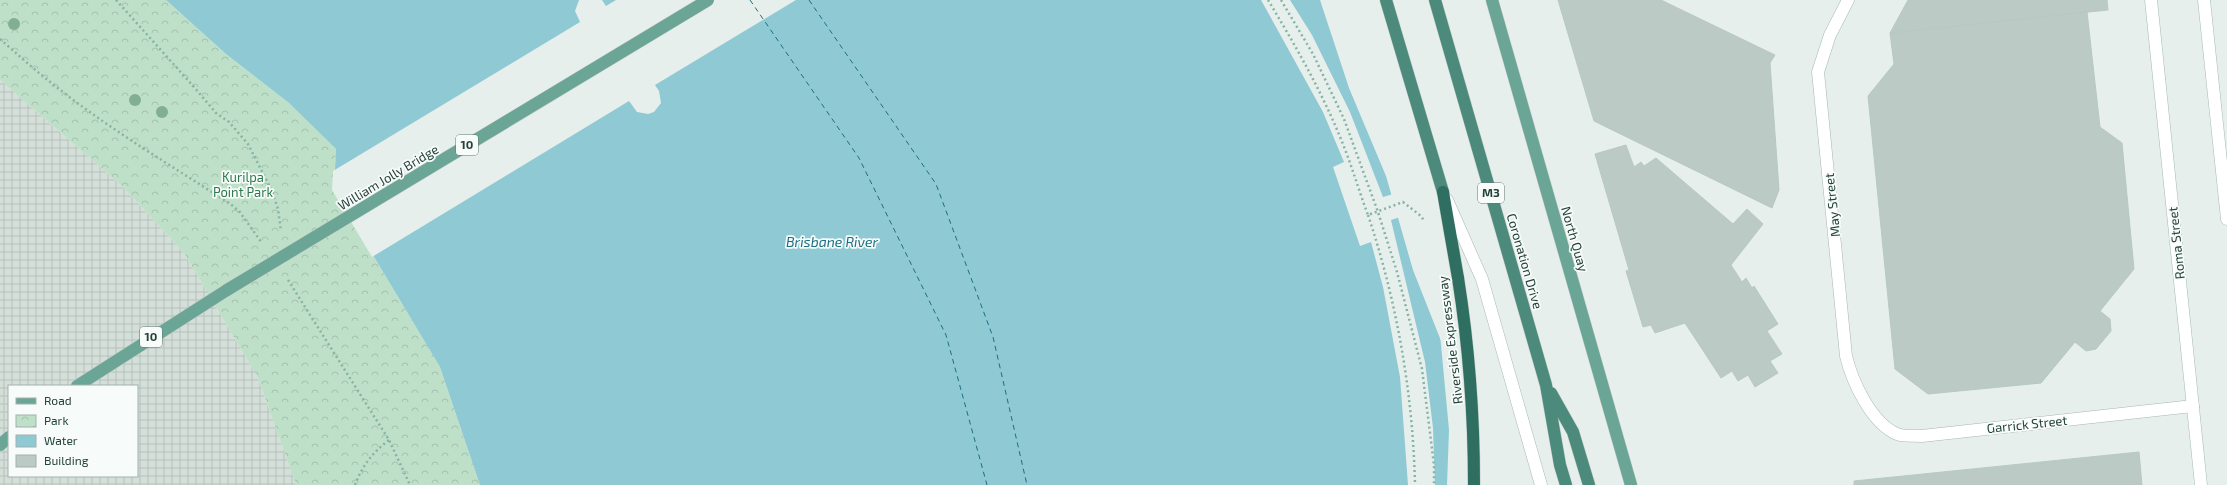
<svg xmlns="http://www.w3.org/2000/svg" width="2227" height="485" font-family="'Exo 2',sans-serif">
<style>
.industrial{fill:url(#industrial-grid);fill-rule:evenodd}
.park{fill:url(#park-crowns)}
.water{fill:#8ec9d4}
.pier{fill:#e6efeb}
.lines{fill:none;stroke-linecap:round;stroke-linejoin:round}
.ferry{stroke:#1c6f80;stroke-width:1;stroke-dasharray:5 4;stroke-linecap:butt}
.building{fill:#bbcac4;stroke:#b8c9c2}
.service-casing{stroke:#a8b8b2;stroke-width:13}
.minor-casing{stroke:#a8b8b2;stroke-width:13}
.secondary-casing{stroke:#a4bbb3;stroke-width:13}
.primary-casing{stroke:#c2cac8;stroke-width:13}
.trunk-casing{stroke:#c2cac8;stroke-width:13}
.motorway-casing{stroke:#c2cac8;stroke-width:13}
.path{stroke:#86b3a5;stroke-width:2.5;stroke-dasharray:2 3;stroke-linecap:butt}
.service{stroke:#fff;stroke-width:12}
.minor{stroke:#fff;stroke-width:12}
.secondary{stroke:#fff;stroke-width:12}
.primary{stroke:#6aa596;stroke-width:12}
.trunk{stroke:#4c8a7c;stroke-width:12}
.motorway{stroke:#2f6f62;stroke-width:12}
.primary-bridge-casing{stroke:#c2cac8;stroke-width:13;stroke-linecap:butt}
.motorway-bridge-casing{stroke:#c2cac8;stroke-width:13;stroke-linecap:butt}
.primary-bridge{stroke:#6aa596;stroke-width:12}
.motorway-bridge{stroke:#2f6f62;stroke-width:12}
.tree{fill:#80af93}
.labels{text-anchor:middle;stroke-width:3.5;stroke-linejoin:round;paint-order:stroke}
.shield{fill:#f7fbf9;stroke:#637a73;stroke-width:1}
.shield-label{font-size:12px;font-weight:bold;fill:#24423a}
.park-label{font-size:13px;fill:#2d7a4b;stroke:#f7fbf9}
.street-label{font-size:13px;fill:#24423a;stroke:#f7fbf9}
.water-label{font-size:14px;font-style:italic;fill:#1c6f80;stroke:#f7fbf9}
</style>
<defs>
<pattern id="industrial-grid" width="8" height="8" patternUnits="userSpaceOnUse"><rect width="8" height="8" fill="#d4dfda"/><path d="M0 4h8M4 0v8" fill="none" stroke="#b6c1bc"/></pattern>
<pattern id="park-crowns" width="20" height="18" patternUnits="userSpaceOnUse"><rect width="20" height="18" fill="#bfe0c8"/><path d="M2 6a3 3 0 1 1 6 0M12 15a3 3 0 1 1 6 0" fill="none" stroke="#a4c1ad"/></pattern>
</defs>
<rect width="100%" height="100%" fill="#e6efeb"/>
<path class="industrial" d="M0 80 122 186 184 253 258 378 296 485H0ZM9 386H137V476H9Z"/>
<path class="park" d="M0 0H166L226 54 289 103 336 149 334 190 440 367 480 485H296L258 378 184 253 122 186 0 80Z"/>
<path class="water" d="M166 0H1320L1349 88 1386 176 1413 270 1498 485H480L440 367 334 190 336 149 289 103 226 54Z"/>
<path class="pier" d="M579 0H602L606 6 616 0H796L655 85 659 91 661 103 654 112 648 114 637 112 629 101 372 257 332 190 333 171 580 22 575 11Z
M1261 0H1290L1312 35 1350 112 1383 197 1393 194 1400 217 1391 220 1425 362 1433 428 1435 485H1408L1400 377 1383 287 1371 242 1360 246 1333 167 1344 162 1323 112Z
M1440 334 1500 485H1447L1449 430Z"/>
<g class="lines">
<path class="ferry" d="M750 0 859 158 946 335 987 485
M809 0 936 184 993 337 1027 485"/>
</g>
<path class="building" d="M1558 0H1661L1775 55 1770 63 1779 190 1772 208 1594 121Z
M1908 0H2107L2108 10 1890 33Z
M2087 12 2100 127 2122 143 2134 269 2100 311 2110 319 2111 331 2096 349 2086 351 2075 342 2041 383 1928 394 1895 369 1868 96 1894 64 1890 33Z
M1626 145 1634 167 1641 162 1644 166 1656 158 1733 224 1747 209 1763 224 1731 265 1742 282 1746 278 1752 288 1754 286 1778 324 1767 331 1782 354 1770 361 1778 373 1755 387 1748 375 1738 381 1732 371 1721 378 1685 323 1655 333 1651 325 1643 327 1626 271 1629 270 1595 154Z
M2139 452 2142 485H1854V481Z"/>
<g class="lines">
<defs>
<path id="service" d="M1447 200 1482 279 1541 485"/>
<path id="minor" d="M1848 0 1830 35 1818 72 1846 356C1852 381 1871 423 1897 434 1904 437 1915 435 1922 436L2193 406"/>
<path id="secondary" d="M2151 0 2201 485
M2204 0 2227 219"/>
<path id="primary" d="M1492 0 1631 485
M77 386 227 290
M0 445 9 437"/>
<path id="trunk" d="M1386 0 1443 192
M1435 0 1546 385 1560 465 1566 485
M1551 393 1573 432 1589 485"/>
<path id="motorway" d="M1443 192 1458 278"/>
</defs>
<use href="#service" class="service-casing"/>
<use href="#minor" class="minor-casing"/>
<use href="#secondary" class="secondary-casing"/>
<use href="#primary" class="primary-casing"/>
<use href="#trunk" class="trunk-casing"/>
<use href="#motorway" class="motorway-casing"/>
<path class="path" d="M116 0 194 87 216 113 229 122 248 144 272 191 278 209 281 231
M1268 0C1297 48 1326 99 1346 152 1354 173 1360 194 1368 215L1403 202 1421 216 1424 221
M1281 0 1313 54 1344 119 1378 212 1397 272 1422 369 1434 465V485
M0 39C15 52 29 65 44 77 101 124 167 163 229 203L239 211 262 243
M1368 215C1397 302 1413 394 1415 485
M288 280 389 440 410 485
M355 485C362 466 373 452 389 440"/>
<use href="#service" class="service"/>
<use href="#minor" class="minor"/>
<use href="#secondary" class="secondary"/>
<use href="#primary" class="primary"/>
<use href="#trunk" class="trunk"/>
<use href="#motorway" class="motorway"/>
<defs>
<path id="primary-bridge" d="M227 290 708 0"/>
<path id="motorway-bridge" d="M1458 278C1469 347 1474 416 1474 485"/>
</defs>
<use href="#primary-bridge" class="primary-bridge-casing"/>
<use href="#motorway-bridge" class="motorway-bridge-casing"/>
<use href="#primary-bridge" class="primary-bridge"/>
<use href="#motorway-bridge" class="motorway-bridge"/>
</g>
<g class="tree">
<circle cx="14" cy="24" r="6"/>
<circle cx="135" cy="100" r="6"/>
<circle cx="162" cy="112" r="6"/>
</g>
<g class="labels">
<g class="shield">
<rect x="456" y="135" width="22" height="20" rx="3"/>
<rect x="1478" y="183" width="26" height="20" rx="3"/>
<rect x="140" y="327" width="22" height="20" rx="3"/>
</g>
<g class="shield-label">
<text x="467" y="149">10</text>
<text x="1491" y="197">M3</text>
<text x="151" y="341">10</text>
</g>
<g class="park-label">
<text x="243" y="182">Kurilpa<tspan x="243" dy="15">Point Park</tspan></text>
</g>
<g class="street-label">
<text transform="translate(388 177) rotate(-31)" y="5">William Jolly Bridge</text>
<text transform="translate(1832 205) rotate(-96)" y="5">May Street</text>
<text transform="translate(1575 239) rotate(74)" y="5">North Quay</text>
<text transform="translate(2176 243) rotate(-96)" y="5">Roma Street</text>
<text transform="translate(1525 261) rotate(74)" y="5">Coronation Drive</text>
<text transform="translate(1450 340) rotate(-97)" y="5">Riverside Expressway</text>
<text transform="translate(2027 424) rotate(-6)" y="5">Garrick Street</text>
</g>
<g class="water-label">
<text x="832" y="247">Brisbane River</text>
</g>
</g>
<rect x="8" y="385" width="130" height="92" fill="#f7fbf9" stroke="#a3b1ad"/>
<rect x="16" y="398" width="20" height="6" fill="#6aa596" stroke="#a3b1ad"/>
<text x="44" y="405" font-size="12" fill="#24423a">Road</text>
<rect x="16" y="415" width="20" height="12" fill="url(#park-crowns)" stroke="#a3b1ad"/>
<text x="44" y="425" font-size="12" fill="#24423a">Park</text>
<rect x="16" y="435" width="20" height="12" fill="#8ec9d4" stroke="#a3b1ad"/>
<text x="44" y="445" font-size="12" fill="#24423a">Water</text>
<rect x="16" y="455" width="20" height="12" fill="#bbcac4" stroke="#a3b1ad"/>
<text x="44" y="465" font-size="12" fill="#24423a">Building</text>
</svg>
